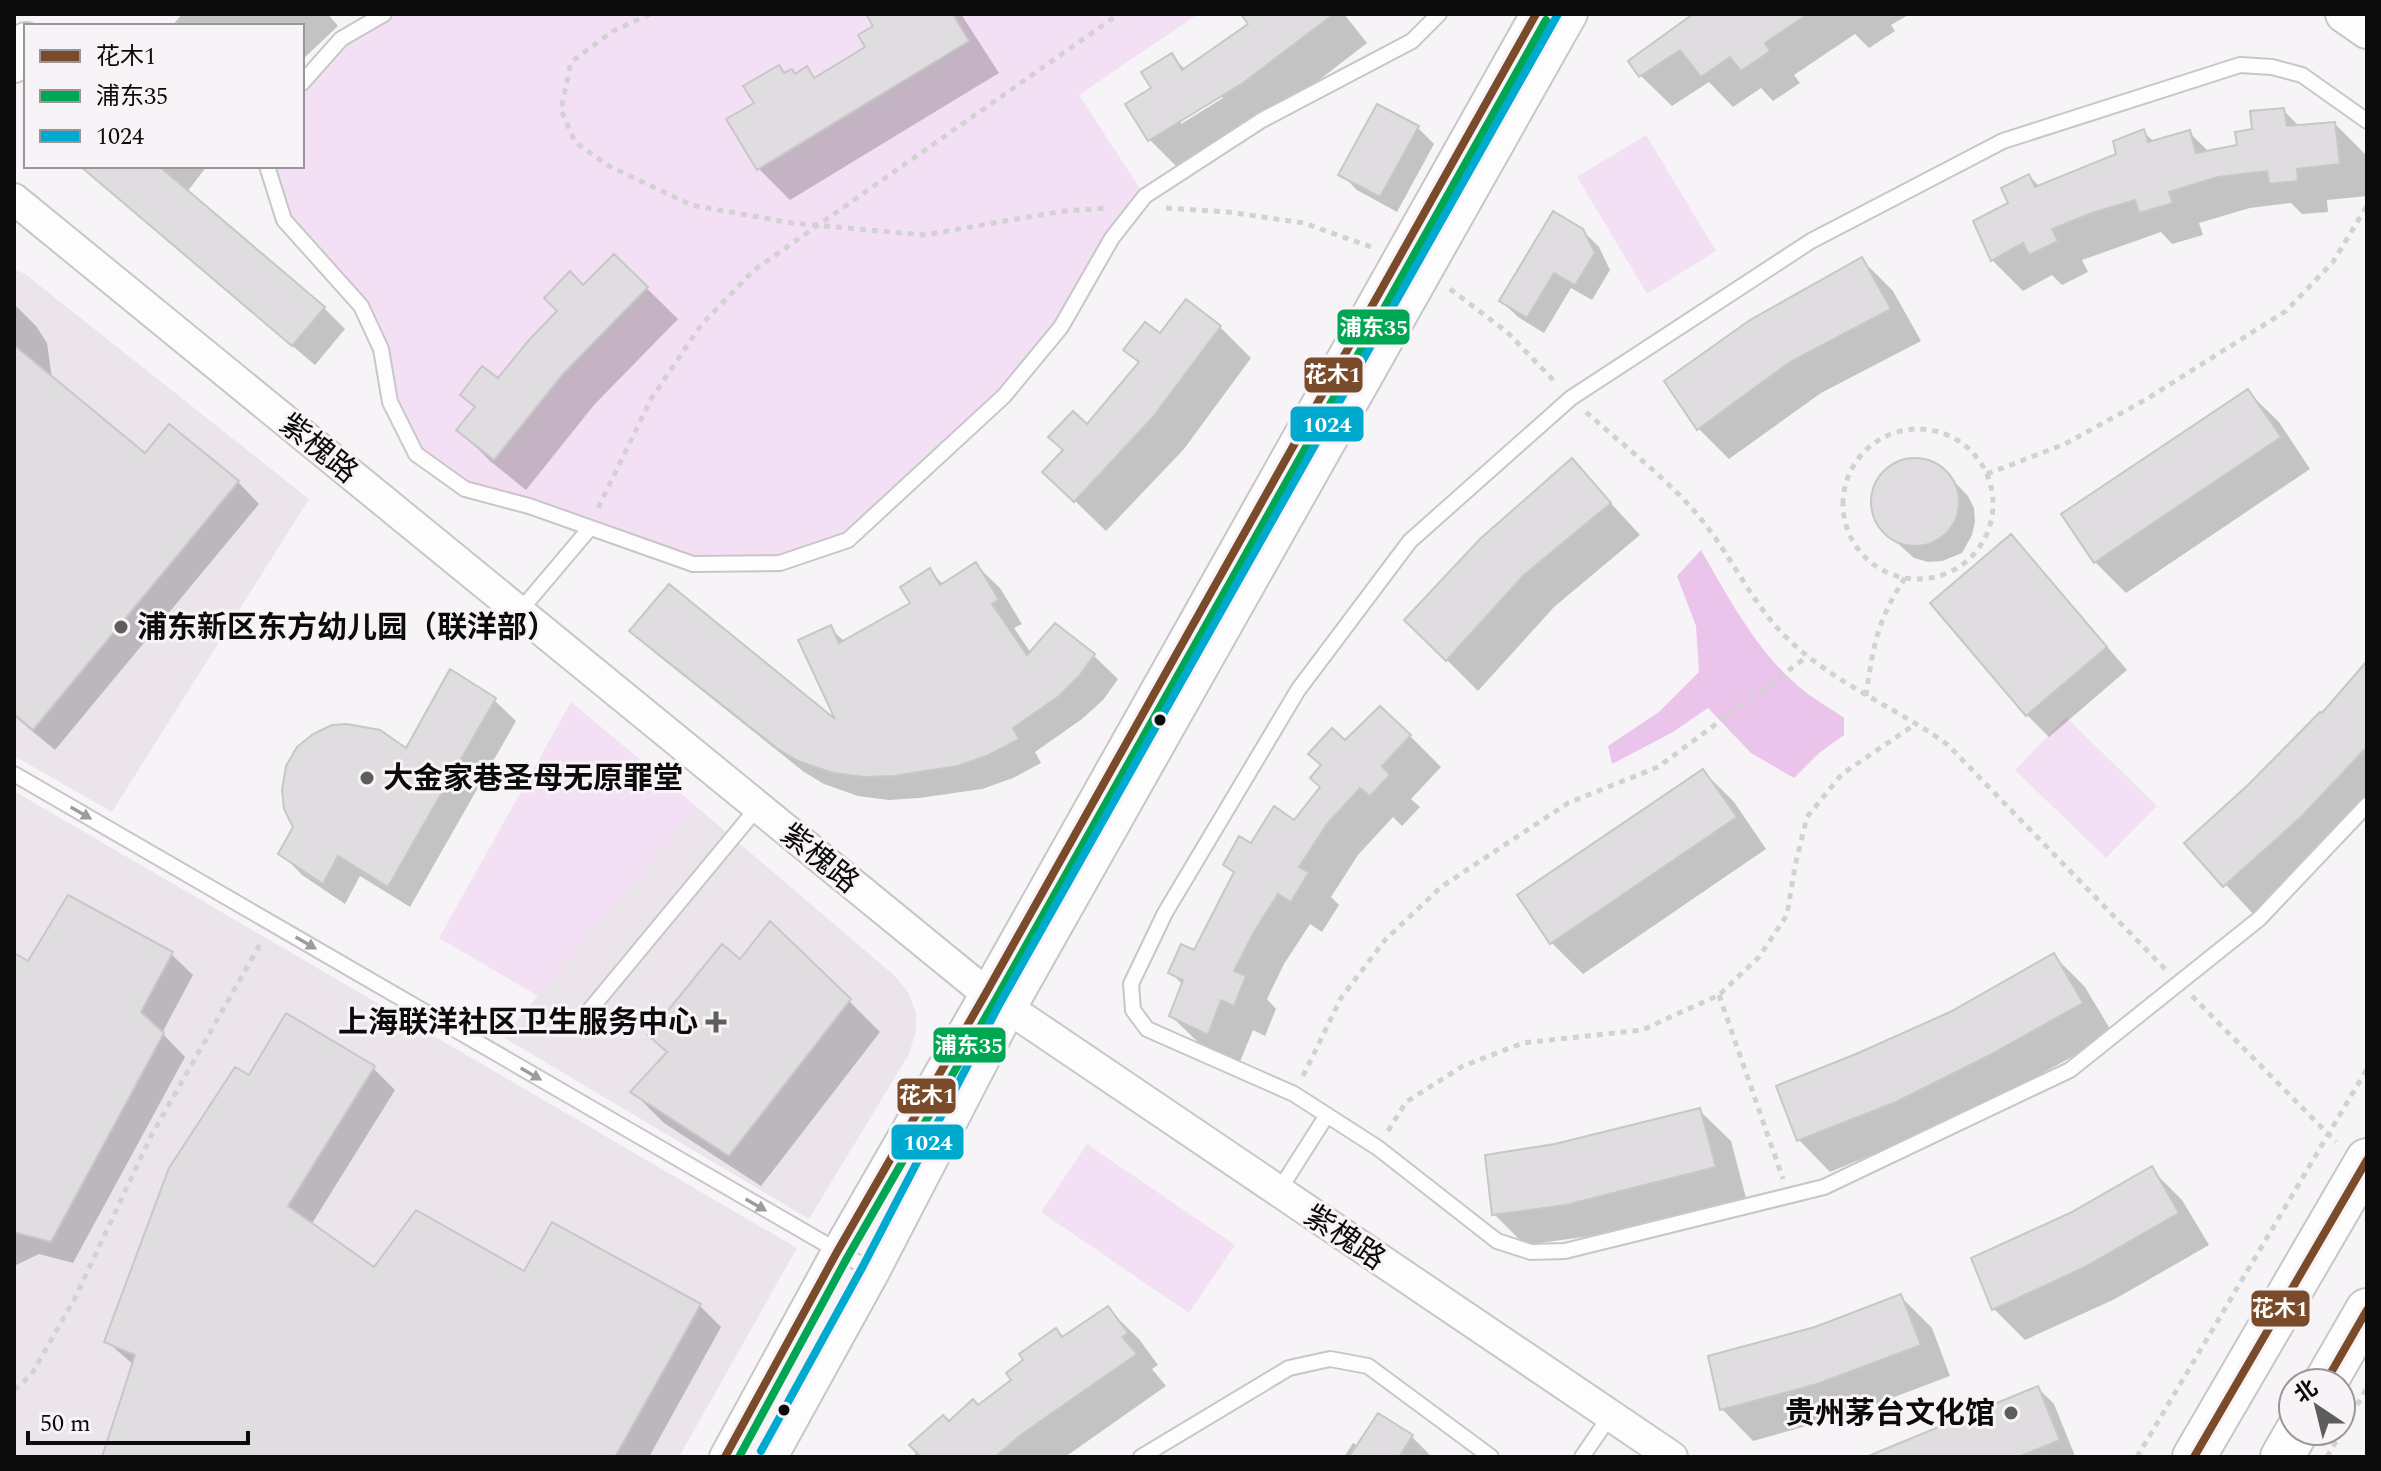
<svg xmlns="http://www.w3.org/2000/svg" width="2381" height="1471" font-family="Spectral,'Noto Sans SC',serif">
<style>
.built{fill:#ebe5eb}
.green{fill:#f4e0f4}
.water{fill:#eac4eb}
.shadow{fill:#0003;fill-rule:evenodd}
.building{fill:#dfdddf;stroke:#c8c7c8;stroke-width:2}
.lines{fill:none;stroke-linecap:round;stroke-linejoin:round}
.service-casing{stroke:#c8c6c8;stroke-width:18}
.minor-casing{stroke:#c8c6c8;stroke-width:34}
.tertiary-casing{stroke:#c8c6c8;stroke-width:40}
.secondary-casing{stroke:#c8c6c8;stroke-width:46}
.path{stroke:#d3d2d3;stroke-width:5;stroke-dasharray:6 6;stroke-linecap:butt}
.service{stroke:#fefdfe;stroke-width:14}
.minor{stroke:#fefdfe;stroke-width:30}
.tertiary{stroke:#fefdfe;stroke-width:36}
.secondary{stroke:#fefdfe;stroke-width:42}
.bus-1-casing{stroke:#f7f3f7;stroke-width:14}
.bus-2-casing{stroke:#f7f3f7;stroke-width:14}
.bus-3-casing{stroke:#f7f3f7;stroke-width:14}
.bus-1{stroke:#7a4b2a;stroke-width:8}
.bus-2{stroke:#00a651;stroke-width:8}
.bus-3{stroke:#00a9ce;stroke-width:8}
.oneway{fill:#9d9c9d}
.poi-dot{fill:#5e5d5e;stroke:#f7f3f7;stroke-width:3}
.bus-dot{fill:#0c0b0c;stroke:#f7f3f7;stroke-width:3}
.labels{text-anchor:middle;stroke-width:6;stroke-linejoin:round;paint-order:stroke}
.street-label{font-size:30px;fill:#0c0b0c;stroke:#f7f3f7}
.poi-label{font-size:30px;font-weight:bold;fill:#0c0b0c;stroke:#f7f3f7;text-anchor:start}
.line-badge{stroke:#f7f3f7;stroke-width:3}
.badge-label{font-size:22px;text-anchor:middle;font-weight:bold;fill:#fff}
</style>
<rect width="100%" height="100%" fill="#f6f4f6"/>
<path class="built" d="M14 269 25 274 309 499 112 812 14 756Z
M14 791 797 1248 679 1457H14Z
M697 807 896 977 909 994 916 1013V1031L909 1054 809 1219 503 1037Z"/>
<path class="green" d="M384 14H1198L1079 95 1145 196 1061 327 1004 396 848 540 780 563 693 564 465 489 416 454 361 306 284 220 267 166H302V83L341 39Z
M1646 135 1716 251 1647 294 1577 177Z
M571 702 697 807 538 996 439 938Z
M2066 717 2157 806 2106 858 2015 770Z
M1087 1144 1235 1245 1189 1313 1041 1212Z"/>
<path class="water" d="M1701 550C1728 597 1756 650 1798 686 1811 698 1829 707 1844 718V735L1819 753 1794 778 1751 753 1708 708 1673 732 1612 764 1608 746 1659 712 1699 672 1696 626 1677 576Z"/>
<path class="shadow" d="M182 14H328L338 26 302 60V26H172Z
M868 14H961L999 73 790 200 759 169 729 120 757 104 778 67 786 74 796 76 807 69 816 79 867 47 876 26Z
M1244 14H1344L1367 43 1275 114 1181 171 1150 140 1128 105 1154 89 1171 56 1186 70 1251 24ZM1221 95 1223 98 1181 124V119Z
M1696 14H1910L1891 25 1895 31 1869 48 1855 34 1794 75 1800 83 1773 101 1761 88 1733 107 1709 82 1672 106 1640 75Z
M1378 106 1418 128 1434 144 1397 212 1357 190 1341 174Z
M2283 110 2300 127 2335 124 2366 155 2367 196 2327 200 2328 212 2302 214 2291 203 2250 208 2199 223 2203 235 2172 244 2161 232 2082 260 2088 272 2062 285 2052 275 2023 291 1992 260 2010 204 2029 176 2040 187 2118 155 2144 132 2155 143 2189 132 2209 152 2239 147 2254 131Z
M80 166H207L187 192 324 308 345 329 315 365Z
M1582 230 1599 247 1610 270 1592 300 1571 288 1544 333 1518 317 1501 301Z
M614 256 678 319 594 405 526 490 490 461 459 430 476 409 462 395 498 381Z
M1862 260 1893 291 1921 341 1821 393 1729 459 1698 428Z
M14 304 36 326 47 343 52 379 145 456 238 482 259 504 55 750 14 716Z
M1220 327 1251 358 1184 449 1106 531 1045 472 1087 427 1140 364 1126 350 1161 336Z
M2247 391 2279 422 2310 469 2126 593 2095 562 2064 515Z
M1916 460 1929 462 1941 468 1968 496 1974 508 1975 522 1972 535 1962 553 1942 561 1928 562 1914 558 1885 532 1877 520 1873 506 1874 492 1880 479 1890 468 1902 462Z
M1572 461 1640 535 1554 607 1478 691 1407 620Z
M2011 537 2033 559 2127 670 2049 737 2027 715Z
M976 565 1000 588 1022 624 1014 628 1031 653 1055 626 1094 656 1118 679 1103 700 1082 719 1035 752 1041 763 1013 778 982 789 919 798 889 800 858 796 824 784 804 772 656 654 632 631 840 726 830 628 845 642 913 604 930 571 944 585Z
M2367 664V811L2256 917 2187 843 2250 787Z
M494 700 516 721 410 907 360 876 345 904 302 875 281 853Z
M1410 736 1441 767 1411 799 1420 807 1402 826 1393 817 1358 855 1331 897 1339 905 1322 932 1310 924 1284 964 1267 999 1276 1009 1265 1036 1253 1030 1239 1064 1203 1047 1171 1016 1183 985 1171 973 1195 953 1235 874 1225 864 1252 846 1294 822 1322 788 1345 743Z
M1703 771 1734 802 1766 849 1583 974 1552 943Z
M171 954 193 975 162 1033 185 1057 73 1263 39 1254 14 1266V956L28 964Z
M2054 956 2085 987 2113 1034 2021 1085 1927 1132 1830 1172 1799 1140 1779 1087 1951 1014Z
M741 962 849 1001 880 1032 761 1186 664 1123 633 1092 669 1053Z
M373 1068 395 1090 311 1225 374 1270 700 1306 721 1327 649 1457H102L134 1365 106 1341 250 1078Z
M1699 1110 1731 1141 1746 1198 1598 1235 1525 1245 1494 1214Z
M2151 1169 2182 1200 2209 1245 2115 1299 2025 1340 1994 1309 2071 1215Z
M1900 1296 1932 1328 1950 1376 1849 1414 1753 1441 1722 1409 1710 1357 1815 1329Z
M1107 1308 1139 1339 1158 1365 1152 1369 1166 1386 1065 1457H912L949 1423 978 1408 1014 1380 1055 1330 1064 1338Z
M2038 1388 2054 1404 2075 1456 1869 1457Z
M1378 1415 1412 1437 1432 1457H1344L1353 1443 1358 1446Z"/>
<path class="building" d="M866 14H953L969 41 757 170 726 119 754 103 743 86 779 65 784 73 792 69 795 74 807 66 814 78 865 47 858 35 873 26Z
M1241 14H1334L1243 83 1148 141 1125 104 1151 88 1141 72 1172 53 1182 70 1248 24Z
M1693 14H1808L1765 43 1770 51 1741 71 1730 57 1701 77 1680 50 1639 77 1628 61Z
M1377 104 1419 126 1380 197 1338 175Z
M2284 108 2287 126 2335 122 2340 164 2297 169 2298 181 2269 184 2267 171 2218 177 2169 192 2173 203 2139 213 2135 200 2092 213 2052 229 2058 241 2029 255 2023 243 1991 261 1973 221 2008 203 2001 188 2029 174 2035 187 2116 154 2113 141 2144 129 2148 142 2190 130 2196 153 2237 145 2235 132 2252 129 2250 111Z
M80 166H159L325 307 292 346Z
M1553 211 1583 229 1595 253 1575 285 1554 273 1527 318 1499 301Z
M614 254 648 287 563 374 494 460 456 430 475 407 460 395 482 366 498 378 529 340 557 311 544 298 570 271 583 285Z
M1862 257 1891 309 1790 362 1697 430 1664 381 1750 320Z
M1186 299 1221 326 1153 417 1074 502 1042 472 1063 450 1048 437 1073 411 1087 424 1139 362 1123 350 1145 322 1160 333Z
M14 345 145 453 169 424 239 481 33 730 14 714Z
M2248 389 2281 437 2094 563 2061 514Z
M1871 502a44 44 0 1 1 88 0a44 44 0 1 1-88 0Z
M1572 458 1611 503 1523 576 1446 661 1404 620 1480 539Z
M2011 534 2107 647 2026 716 1930 603Z
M976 562 999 600 992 604 1027 655 1055 623 1095 654 1079 676 1059 696 1013 728 1019 739 989 755 958 766 894 776 864 777 833 773 798 761 778 749 629 631 669 584 835 719 798 640 831 625 839 643 910 603 900 587 930 568 940 585Z
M2367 661V747L2302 816 2223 887 2184 843 2248 785 2320 712 2322 713Z
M450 669 496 698 388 887 338 856 323 884 278 854 293 827 284 809 282 790 286 766 297 747 313 734 332 725 347 724 380 730 406 748Z
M1380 706 1411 735 1382 766 1390 775 1370 796 1360 788 1327 824 1299 867 1309 872 1291 902 1278 894 1254 932 1234 971 1246 976 1234 1006 1221 1000 1208 1035 1169 1016 1183 980 1168 973 1181 944 1194 950 1234 872 1223 865 1239 836 1251 843 1274 806 1294 820 1320 787 1310 778 1321 765 1308 754 1332 728 1345 740Z
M1703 769 1737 817 1550 944 1517 895Z
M68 895 173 952 141 1012 164 1033 51 1242 14 1232V953L28 961Z
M770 921 851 999 729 1156 630 1092 667 1052 648 1035 722 944 740 959Z
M2054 953 2083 1003 1990 1055 1896 1102 1797 1141 1776 1086 1856 1054 1950 1012Z
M286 1013 375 1066 288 1206 374 1267 416 1210 524 1271 552 1222 701 1304 615 1457H102L135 1355 104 1342 169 1168 235 1067 249 1075Z
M1700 1108 1716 1167 1566 1205 1492 1215 1485 1155 1555 1144Z
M2152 1166 2179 1213 2083 1268 1992 1310 1971 1258 2070 1213Z
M1901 1294 1921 1345 1817 1384 1720 1410 1708 1356 1815 1327Z
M1108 1306 1128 1333 1122 1337 1137 1354 1022 1434 995 1457H921L909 1445 943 1415 949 1421 973 1399 978 1405 1011 1380 1006 1373 1023 1360 1019 1354 1056 1328 1062 1337Z
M2038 1386 2060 1440 2018 1457H1866Z
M1378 1413 1413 1435 1399 1457H1349Z"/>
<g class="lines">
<defs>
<path id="service" d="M302 83 341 39 384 14
M2367 121 2302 75 2272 67 2240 65 2003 141 1811 241 1571 398 1410 541 1298 690 1165 913 1131 984 1133 1010 1147 1029 1294 1094 1378 1148 1497 1241 1531 1252 1565 1251 1824 1187 2070 1070 2259 919 2367 805
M267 166 284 220 361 306 381 349 390 402 416 454 465 489 529 506 693 564 780 563 848 540 1004 396 1061 327 1112 238 1145 196 1262 120 1412 41 1439 14
M519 612 590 528
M14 774 874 1272
M579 1023 758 807
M1278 1192 1327 1115
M1141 1457 1289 1368 1330 1359 1368 1366 1491 1457
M1582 1457 1610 1416"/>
<path id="minor" d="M14 199 986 993 1672 1457
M725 1457 837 1252 986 993 1536 14
M772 1457 874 1272 1009 1011 1572 14"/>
<path id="tertiary" d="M2344 14 2367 30
M14 64 26 41"/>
<path id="secondary" d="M2325 1383 2367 1310
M2194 1457 2367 1160
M2282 1457 2297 1431"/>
</defs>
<use href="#service" class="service-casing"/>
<use href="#minor" class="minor-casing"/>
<use href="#tertiary" class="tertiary-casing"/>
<use href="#secondary" class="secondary-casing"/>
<path class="path" d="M650 14 613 31 571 62 561 110 575 142 609 166 691 205 792 223 924 235 1064 211 1108 208
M1166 208 1228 212 1304 223 1371 247
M1450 289 1507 332 1556 383
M1586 412C1626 448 1672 482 1705 524 1734 561 1753 605 1787 638 1834 684 1896 707 1948 745L2165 969
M1843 504a75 75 0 1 1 150 0a75 75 0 1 1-150 0Z
M1987 474 2065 444 2145 400 2286 311 2333 262 2367 206
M598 508 651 399 701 325 754 270 1119 14
M1866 696C1873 647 1877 620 1905 578
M1719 995 1783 1179
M2192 996 2336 1142
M1303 1076 1341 998 1385 940 1441 887 1568 803 1658 767 1808 656
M1388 1131 1406 1102 1463 1066 1523 1043 1642 1030 1719 995 1759 957 1787 915 1795 866 1807 817 1842 774 1917 723
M14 1390 31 1375 75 1298 151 1136 262 941
M2137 1457 2367 1069
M2327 1457 2367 1388"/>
<use href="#service" class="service"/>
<use href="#minor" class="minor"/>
<use href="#tertiary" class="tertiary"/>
<use href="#secondary" class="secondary"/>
<defs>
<path id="bus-1" d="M2325 1383 2367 1310
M725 1457 837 1252 986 993 1536 14
M2194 1457 2367 1160"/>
<path id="bus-2" d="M739 1457 847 1258 996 999 1546 20"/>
<path id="bus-3" d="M761 1451 863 1266 999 1005 1558 14"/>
</defs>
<use href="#bus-1" class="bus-1-casing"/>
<use href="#bus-2" class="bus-2-casing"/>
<use href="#bus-3" class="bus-3-casing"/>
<use href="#bus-1" class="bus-1"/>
<use href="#bus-2" class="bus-2"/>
<use href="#bus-3" class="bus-3"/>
</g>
<defs><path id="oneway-solid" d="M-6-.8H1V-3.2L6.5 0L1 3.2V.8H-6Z" transform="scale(2)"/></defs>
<g class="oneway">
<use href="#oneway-solid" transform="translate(81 813) rotate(30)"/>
<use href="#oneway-solid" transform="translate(306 943) rotate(30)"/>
<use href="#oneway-solid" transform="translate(531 1074) rotate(30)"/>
<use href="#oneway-solid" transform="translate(756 1205) rotate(30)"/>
</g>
<g class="poi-dot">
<circle cx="121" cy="627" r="8"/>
<circle cx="367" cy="778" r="8"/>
<path d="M712 1010h8v8h8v8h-8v8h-8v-8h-8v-8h8z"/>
<circle cx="2011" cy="1413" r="8"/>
</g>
<g class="bus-dot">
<circle cx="1160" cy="720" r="7"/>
<circle cx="784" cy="1410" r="7"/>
</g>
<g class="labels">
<g class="street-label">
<text transform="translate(319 448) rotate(39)" y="10">紫槐路</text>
<text transform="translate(820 858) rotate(39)" y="10">紫槐路</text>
<text transform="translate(1345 1237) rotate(34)" y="10">紫槐路</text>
</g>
<g class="poi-label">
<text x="137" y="637">浦东新区东方幼儿园（联洋部）</text>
<text x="383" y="788">大金家巷圣母无原罪堂</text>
<text x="698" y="1032" text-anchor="end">上海联洋社区卫生服务中心</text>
<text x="1995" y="1423" text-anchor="end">贵州茅台文化馆</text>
</g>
</g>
<g class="line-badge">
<rect x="1336" y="308" width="75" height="38" rx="8" fill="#00a651"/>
<rect x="1303" y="356" width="61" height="38" rx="8" fill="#7a4b2a"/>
<rect x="1289" y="405" width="76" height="38" rx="8" fill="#00a9ce"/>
<rect x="932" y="1026" width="75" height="38" rx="8" fill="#00a651"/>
<rect x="896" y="1077" width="61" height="38" rx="8" fill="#7a4b2a"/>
<rect x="890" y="1123" width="75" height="38" rx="8" fill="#00a9ce"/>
<rect x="2250" y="1289" width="61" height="39" rx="8" fill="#7a4b2a"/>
</g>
<g class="badge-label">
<text x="1374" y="335">浦东35</text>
<text x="1333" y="382">花木1</text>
<text x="1327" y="432">1024</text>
<text x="969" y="1053">浦东35</text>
<text x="927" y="1103">花木1</text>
<text x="928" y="1150">1024</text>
<text x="2280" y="1316">花木1</text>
</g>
<rect width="2381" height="1471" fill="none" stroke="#0c0b0c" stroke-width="32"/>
<rect x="24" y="24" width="280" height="144" fill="#f7f3f7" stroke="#999699" stroke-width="2"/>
<rect x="40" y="50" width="40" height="12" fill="#7a4b2a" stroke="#999699" stroke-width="2"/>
<text x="96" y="64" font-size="24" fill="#0c0b0c">花木1</text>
<rect x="40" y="90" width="40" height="12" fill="#00a651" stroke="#999699" stroke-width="2"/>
<text x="96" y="104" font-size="24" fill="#0c0b0c">浦东35</text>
<rect x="40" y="130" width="40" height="12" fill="#00a9ce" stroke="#999699" stroke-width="2"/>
<text x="96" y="144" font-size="24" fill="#0c0b0c">1024</text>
<g transform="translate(2317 1407) rotate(325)"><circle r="38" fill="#f7f3f7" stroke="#999699" stroke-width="2"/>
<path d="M0-6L14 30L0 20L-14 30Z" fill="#5e5d5e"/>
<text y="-12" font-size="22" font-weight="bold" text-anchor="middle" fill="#0c0b0c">北</text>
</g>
<path d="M28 1431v12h220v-12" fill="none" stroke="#0c0b0c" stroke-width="4"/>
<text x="40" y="1431" font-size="24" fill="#0c0b0c" stroke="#f7f3f7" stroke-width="6" paint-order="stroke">50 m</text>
</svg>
